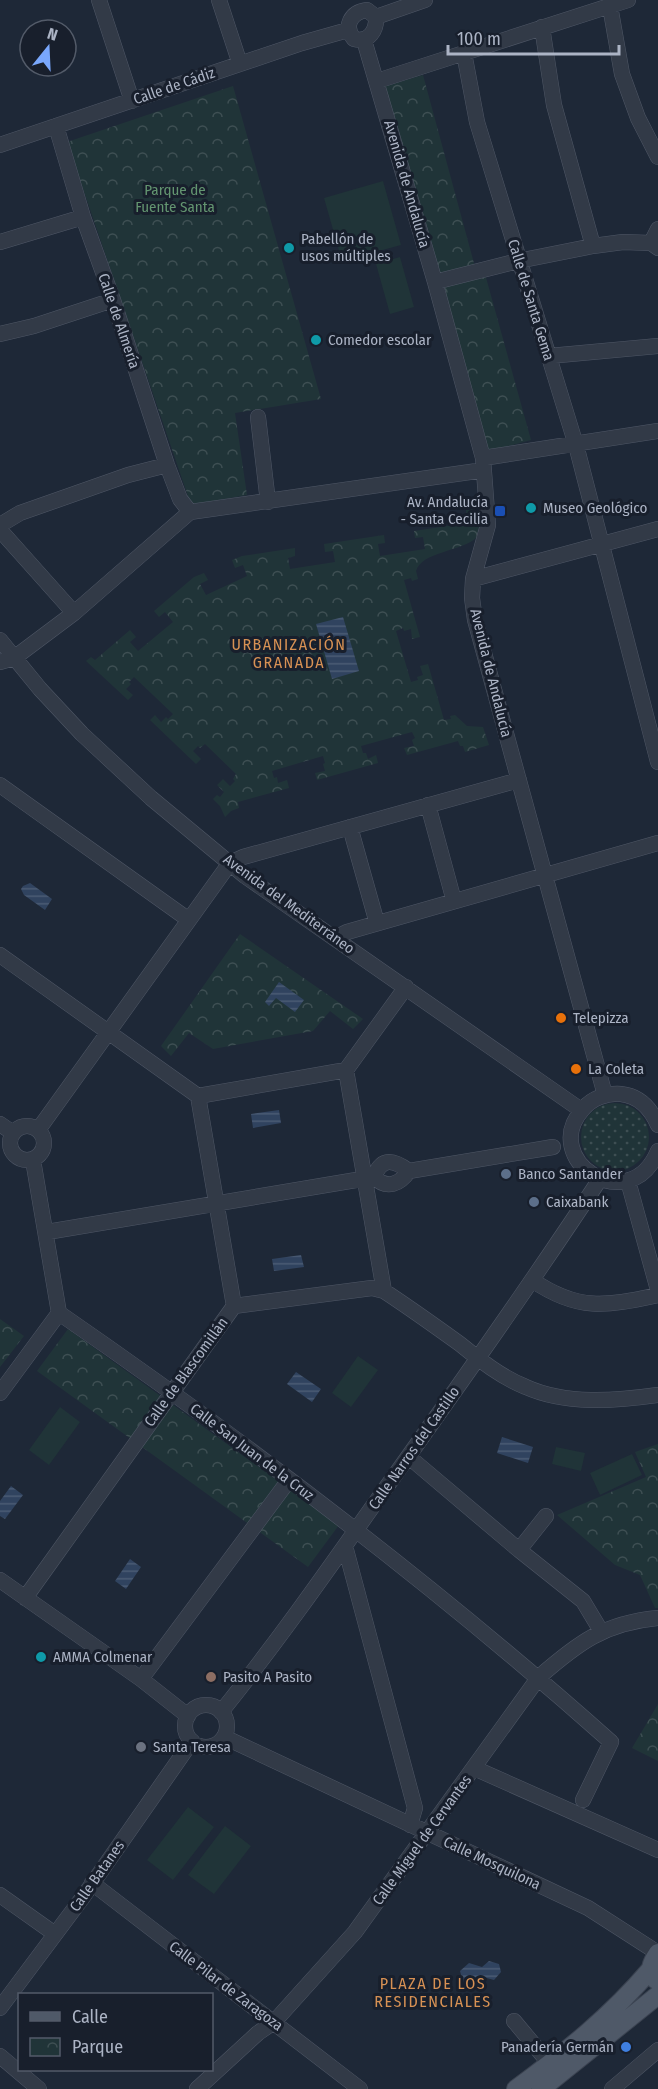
<svg xmlns="http://www.w3.org/2000/svg" width="658" height="2089" font-family="'Fira Sans Condensed',sans-serif">
<style>
.grass{fill:#203438}
.park{fill:url(#park-crowns)}
.garden{fill:url(#garden-dots)}
.water{fill:url(#water-rules)}
.lines{fill:none;stroke-linecap:round;stroke-linejoin:round}
.minor-casing{stroke:#4f5766;stroke-width:16}
.major-casing{stroke:#3b4351;stroke-width:20}
.minor{stroke:#323a47;stroke-width:15}
.major{stroke:#4f5968;stroke-width:18}
.culture-dot{fill:#0f9aa8;stroke:#181f2c;stroke-width:2}
.transit-dot{fill:#1a4fb4;stroke:#181f2c;stroke-width:2}
.food-dot{fill:#e8710a;stroke:#181f2c;stroke-width:2}
.service-dot{fill:#5c6f8a;stroke:#181f2c;stroke-width:2}
.education-dot{fill:#8d6e63;stroke:#181f2c;stroke-width:2}
.worship-dot{fill:#6b7280;stroke:#181f2c;stroke-width:2}
.shop-dot{fill:#3f7fe0;stroke:#181f2c;stroke-width:2}
.labels{text-anchor:middle;stroke-width:6;stroke-linejoin:round;paint-order:stroke}
.street-label{font-size:15px;fill:#acb4c5;stroke:#181f2c}
.park-label{font-size:15px;fill:#639570;stroke:#181f2c}
.poi-label{font-size:15px;fill:#acb4c5;stroke:#181f2c;text-anchor:start}
.neighbourhood-label{font-size:16px;letter-spacing:1.5px;fill:#d79154;stroke:#181f2c}
</style>
<defs>
<pattern id="park-crowns" width="20" height="18" patternUnits="userSpaceOnUse" patternTransform="scale(1.5)"><rect width="20" height="18" fill="#203438"/><path d="M2 6a3 3 0 1 1 6 0M12 15a3 3 0 1 1 6 0" fill="none" stroke="#3e4f53"/></pattern>
<pattern id="garden-dots" width="8" height="8" patternUnits="userSpaceOnUse" patternTransform="scale(1.5)"><rect width="8" height="8" fill="#203438"/><path d="M2 2h.1M6 6h.1" fill="none" stroke="#3e4f53" stroke-width="1.8" stroke-linecap="round"/></pattern>
<pattern id="water-rules" width="6" height="5" patternUnits="userSpaceOnUse" patternTransform="scale(1.5)"><rect width="6" height="5" fill="#30435f"/><path d="M0 2.5h6" fill="none" stroke="#4b5c74"/></pattern>
</defs>
<rect width="100%" height="100%" fill="#1e2837"/>
<path class="grass" d="M383 181 401 245 342 261 324 198Z
M400 257 414 307 390 314 376 264Z
M358 1356 378 1370 351 1407 332 1393Z
M60 1407 80 1422 49 1465 29 1450Z
M556 1447 585 1453 581 1471 552 1464Z
M632 1454 642 1475 600 1495 590 1473Z
M188 1807 214 1827 173 1880 147 1860Z
M225 1826 251 1846 214 1894 188 1875Z"/>
<path class="park" d="M423 75 475 267 440 275 385 86Z
M233 86 321 399 235 413 247 495 191 505 67 142Z
M485 274 531 440 486 452 440 287Z
M474 509 479 511 481 516 477 537C462 552 422 551 416 571L418 579 412 581 411 578 404 580 420 637 412 639 411 629 404 631 403 628 396 631 411 682 418 680 417 677 423 675 420 666 428 664 444 720 451 719 450 716 455 715 467 726 483 727 489 745 465 752 463 746H460L458 741 407 755 404 748 414 746 412 740 415 738 412 732 361 746 363 753H366L368 759 376 755 378 763 317 780 315 773 325 771 323 764 325 763 323 756 272 771 274 778 277 777 278 783 287 780 289 788 238 802 239 808 231 811 225 817 220 806 213 799 217 795 220 797 224 792 217 785 223 779 230 786 235 781 233 779 236 774 205 744 200 748 198 746 193 751 201 759 196 764 150 720 155 715 161 722 166 717 168 719 173 714 134 677 129 682 131 684 126 689 133 695 128 700 86 661 91 657 95 660 130 630 136 637 130 642 138 651 173 622 165 612 159 617 154 611 194 577 204 573 208 580 200 584 206 595 247 576 243 565 235 568 232 560 242 556 295 548V556L288 558 290 569 335 562 333 551 325 552 324 544 384 535 385 543 378 544 380 556 425 549 423 537 415 538 414 531 467 523 466 510Z
M240 934 363 1019 353 1029 330 1011 313 1031 213 1049 189 1033 171 1056 161 1046Z
M0 1319 24 1336 0 1367Z
M68 1329 339 1525 308 1567 37 1371Z
M658 1444V1608H655L640 1575 615 1565 557 1515 646 1477 635 1452Z
M658 1704V1761L632 1748Z"/>
<path class="garden" d="M581 1137a34 34 0 1 1 68 0a34 34 0 1 1-68 0Z"/>
<path class="water" d="M343 617 359 671 332 679 316 624Z
M30 883 52 899 45 910 24 895 21 889 23 886Z
M279 982 304 1000 295 1012 276 998 269 1006 265 1002Z
M279 1110 281 1123 253 1128 251 1114Z
M301 1255 304 1267 274 1271 272 1259Z
M296 1372 321 1389 312 1402 287 1384Z
M502 1437 533 1447 528 1463 497 1453Z
M11 1486 23 1495 5 1519 0 1516V1501Z
M130 1559 141 1567 126 1589 115 1581Z
M489 1961 499 1964 501 1972 494 1980 483 1977 473 1987 463 1982 460 1971 469 1963 482 1967Z"/>
<g class="lines">
<defs>
<path id="minor" d="M99 0 132 101
M219 0 240 64
M610 6 622 74 638 118 658 157
M367 10 376 17C377 30 369 43 354 39 343 26 351 12 367 10Z
M376 17 425 0
M542 27 554 105 593 246
M364 40 435 282 483 458 488 525 473 579 472 598 475 620 605 1095
M464 53 477 122 576 445 658 762
M377 81 628 0
M56 126 83 217 113 300 167 465 180 499 190 512
M0 145 302 43 348 30
M0 242 83 217
M651 243 658 229
M435 282 518 261 593 246 623 242 651 243 658 248
M0 334 34 326 113 300
M549 356 658 346
M258 417 268 502
M483 458 658 431
M0 525 20 513 128 475 167 465
M0 530 74 613
M473 579 658 529
M0 640 40 689 82 734 151 798 245 876 581 1110
M0 662 14 658 74 613 190 512 484 470
M0 785 189 920
M428 805 454 901
M350 827 377 923
M335 938 347 932 658 843
M0 955 198 1096 234 1306
M346 1070 384 1291
M198 1096 346 1070 406 987
M0 1124 13 1133
M658 1125C651 1109 639 1096 621 1094 607 1093 592 1098 583 1109 538 1159 629 1220 658 1151
M10 1143a17 17 0 1 1 34 0a17 17 0 1 1-34 0Z
M38 1130 230 863 243 857 519 780
M374 1177C382 1156 394 1160 409 1171
M628 1181 658 1290
M47 1232 374 1177C387 1190 400 1184 409 1171L553 1147
M532 1280C579 1312 606 1306 658 1295
M59 1313C250 1445 437 1587 611 1742L583 1800
M0 1393 59 1313 33 1160
M409 1457 519 1550 583 1601 601 1631
M345 1546 415 1808 410 1825
M519 1550 546 1516
M0 1580 141 1679 188 1716
M25 1598 234 1306 372 1288 384 1291C410 1308 435 1326 460 1344 481 1361 501 1377 526 1387 566 1405 615 1401 658 1395
M141 1679 289 1480
M185 1726a21 21 0 1 1 42 0a21 21 0 1 1-42 0Z
M221 1712C279 1640 332 1564 385 1489 458 1387 531 1284 600 1179
M224 1737 588 1908 658 1953
M474 1768 658 1850
M92 1883 360 2089
M0 1895 55 1934
M0 2008 83 1897 192 1741
M514 2021 550 2064
M0 2056 39 2089
M197 2089 258 2033 274 2022 355 1932 539 1677C578 1643 604 1623 658 1618
M612 2089 658 2050"/>
<path id="major" d="M656 1980C647 1971 652 1962 658 1953
M516 2089C565 2053 611 2016 650 1970
M541 2089 658 1995"/>
</defs>
<use href="#minor" class="minor-casing"/>
<use href="#major" class="major-casing"/>
<use href="#minor" class="minor"/>
<use href="#major" class="major"/>
</g>
<g class="culture-dot">
<circle cx="289" cy="248" r="6"/>
<circle cx="316" cy="340" r="6"/>
<circle cx="531" cy="508" r="6"/>
<circle cx="41" cy="1657" r="6"/>
</g>
<rect class="transit-dot" x="494" y="505" width="12" height="12" rx="3"/>
<g class="food-dot">
<circle cx="561" cy="1018" r="6"/>
<circle cx="576" cy="1069" r="6"/>
</g>
<g class="service-dot">
<circle cx="506" cy="1174" r="6"/>
<circle cx="534" cy="1202" r="6"/>
</g>
<circle class="education-dot" cx="211" cy="1677" r="6"/>
<circle class="worship-dot" cx="141" cy="1747" r="6"/>
<circle class="shop-dot" cx="626" cy="2047" r="6"/>
<g class="labels">
<g class="street-label">
<text transform="translate(174 86) rotate(-19)" y="5">Calle de Cádiz</text>
<text transform="translate(407 184) rotate(74)" y="5">Avenida de Andalucía</text>
<text transform="translate(531 300) rotate(73)" y="5">Calle de Santa Gema</text>
<text transform="translate(119 321) rotate(71)" y="5">Calle de Almería</text>
<text transform="translate(491 673) rotate(76)" y="5">Avenida de Andalucía</text>
<text transform="translate(289 904) rotate(36)" y="5">Avenida del Mediterráneo</text>
<text transform="translate(186 1372) rotate(-54)" y="5">Calle de Blascomillán</text>
<text transform="translate(414 1448) rotate(-55)" y="5">Calle Narros del Castillo</text>
<text transform="translate(252 1452) rotate(37)" y="5">Calle San Juan de la Cruz</text>
<text transform="translate(422 1840) rotate(-54)" y="5">Calle Miguel de Cervantes</text>
<text transform="translate(492 1863) rotate(25)" y="5">Calle Mosquilona</text>
<text transform="translate(97 1876) rotate(-55)" y="5">Calle Batanes</text>
<text transform="translate(226 1986) rotate(37)" y="5">Calle Pilar de Zaragoza</text>
</g>
<g class="park-label">
<text x="175" y="195">Parque de<tspan x="175" dy="17">Fuente Santa</tspan></text>
</g>
<g class="poi-label">
<text x="301" y="244">Pabellón de<tspan x="301" dy="17">usos múltiples</tspan></text>
<text x="328" y="345">Comedor escolar</text>
<text x="488" y="507" text-anchor="end">Av. Andalucía<tspan x="488" dy="17">- Santa Cecilia</tspan></text>
<text x="543" y="513">Museo Geológico</text>
<text x="573" y="1023">Telepizza</text>
<text x="588" y="1074">La Coleta</text>
<text x="518" y="1179">Banco Santander</text>
<text x="546" y="1207">Caixabank</text>
<text x="53" y="1662">AMMA Colmenar</text>
<text x="223" y="1682">Pasito A Pasito</text>
<text x="153" y="1752">Santa Teresa</text>
<text x="614" y="2052" text-anchor="end">Panadería Germán</text>
</g>
<g class="neighbourhood-label">
<text x="289" y="650">URBANIZACIÓN<tspan x="289" dy="18">GRANADA</tspan></text>
<text x="433" y="1989">PLAZA DE LOS<tspan x="433" dy="18">RESIDENCIALES</tspan></text>
</g>
</g>
<rect x="18" y="1993" width="195" height="78" fill="#181f2c" stroke="#535b69" stroke-width="1.5"/>
<rect x="30" y="2012" width="30" height="9" fill="#4f5968" stroke="#535b69" stroke-width="1.5"/>
<text x="72" y="2023" font-size="18" fill="#acb4c5">Calle</text>
<rect x="30" y="2038" width="30" height="18" fill="url(#park-crowns)" stroke="#535b69" stroke-width="1.5"/>
<text x="72" y="2053" font-size="18" fill="#acb4c5">Parque</text>
<g transform="translate(48 48) rotate(18)"><circle r="28" fill="#181f2c" stroke="#535b69" stroke-width="1.5"/>
<path d="M0-4.5L10 22L0 15L-10 22Z" fill="#79a7fc"/>
<text y="-9" font-size="16" font-weight="bold" text-anchor="middle" fill="#acb4c5">N</text>
</g>
<path d="M448 45v9h171v-9" fill="none" stroke="#acb4c5" stroke-width="3"/>
<text x="457" y="45" font-size="18" fill="#acb4c5" stroke="#181f2c" stroke-width="4.5" paint-order="stroke">100 m</text>
</svg>
